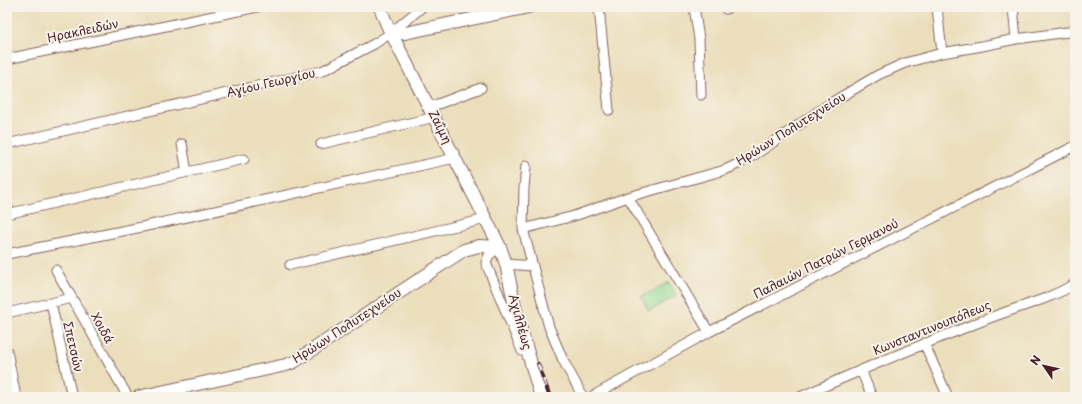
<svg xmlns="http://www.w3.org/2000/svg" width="1082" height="404" font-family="'Playpen Sans',sans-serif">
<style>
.green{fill:#94da93;stroke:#6f7c5f}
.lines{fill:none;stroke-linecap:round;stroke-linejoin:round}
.minor-casing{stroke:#82625d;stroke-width:11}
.tertiary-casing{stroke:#82625d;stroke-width:14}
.minor{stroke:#fff;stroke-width:9}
.tertiary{stroke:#fff;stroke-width:12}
.rail-casing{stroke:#4a1f2b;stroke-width:4}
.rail{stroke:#f7f3e8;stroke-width:2.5;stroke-dasharray:8;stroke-linecap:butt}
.labels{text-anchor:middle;stroke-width:4;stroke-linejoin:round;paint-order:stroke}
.street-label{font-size:12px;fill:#4a1f2b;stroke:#f7f3e8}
</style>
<rect width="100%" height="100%" fill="#f7f3e8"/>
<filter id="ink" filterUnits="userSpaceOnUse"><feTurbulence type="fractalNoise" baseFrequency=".025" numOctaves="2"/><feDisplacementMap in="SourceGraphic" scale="8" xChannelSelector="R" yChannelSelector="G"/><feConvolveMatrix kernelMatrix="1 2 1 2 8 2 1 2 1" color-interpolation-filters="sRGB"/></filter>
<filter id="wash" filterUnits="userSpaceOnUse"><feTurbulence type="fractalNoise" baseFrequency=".012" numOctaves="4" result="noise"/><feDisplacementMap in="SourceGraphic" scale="16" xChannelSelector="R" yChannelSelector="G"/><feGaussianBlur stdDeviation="0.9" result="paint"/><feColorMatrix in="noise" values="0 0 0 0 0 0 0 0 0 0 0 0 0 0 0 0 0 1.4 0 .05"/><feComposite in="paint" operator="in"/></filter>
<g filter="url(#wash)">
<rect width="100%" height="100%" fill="#ebdebb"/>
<path class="green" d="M669 282 676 296 649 311 641 297Z"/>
</g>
<g filter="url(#ink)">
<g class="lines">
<defs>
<path id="minor" d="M599 7 609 110
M694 7 699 39 701 95
M725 7 726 9
M937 7 942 53
M1013 7 1016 39
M7 59 257 7
M430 107 481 88
M7 144 322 71 374 44 391 33 422 7
M182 144 187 172
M321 144 435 117
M628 197 709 332
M7 214 244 159
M523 229 524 188 526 166
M500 247 489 255 486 263 522 351
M7 254 142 227 455 158
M506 264 533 266
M290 265 486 219
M56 270 128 397
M51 303 72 397
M7 313 72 298
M924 343 948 397
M7 351 16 397
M861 370 872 397
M583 397 563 360 549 327 523 229 574 216 628 197 725 170 742 162 759 152 829 104 878 75 905 63 942 53 982 46 1016 39 1075 31
M591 397 709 332 1075 146
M800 397C860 370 920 345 982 321 1013 308 1046 301 1075 284"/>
<path id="tertiary" d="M380 7 387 25 500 247 506 264 517 316 541 397
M391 33H405L529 7
M138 397 286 365 294 362 464 250 479 246 500 247"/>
</defs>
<use href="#minor" class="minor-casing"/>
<use href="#tertiary" class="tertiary-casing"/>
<use href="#minor" class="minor"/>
<use href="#tertiary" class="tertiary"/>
<defs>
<path id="rail" d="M538 364 550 397"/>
</defs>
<use href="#rail" class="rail-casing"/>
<use href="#rail" class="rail"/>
</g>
</g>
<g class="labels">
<g class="street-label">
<text transform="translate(83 31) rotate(-12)" y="4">Ηρακλειδών</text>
<text transform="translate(271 83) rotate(-13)" y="4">Αγίου Γεωργίου</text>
<text transform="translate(440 127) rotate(63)" y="4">Ζαΐμη</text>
<text transform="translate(791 129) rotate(-32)" y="4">Ηρώων Πολυτεχνείου</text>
<text transform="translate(826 259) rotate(-27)" y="4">Παλαιών Πατρών Γερμανού</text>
<text transform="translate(520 322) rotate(75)" y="4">Αχιλλέως</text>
<text transform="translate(347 326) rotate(-33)" y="4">Ηρώων Πολυτεχνείου</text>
<text transform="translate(102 328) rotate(61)" y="4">Χοιδά</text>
<text transform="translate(932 328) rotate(-22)" y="4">Κωνσταντινουπόλεως</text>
<text transform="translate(73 347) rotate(77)" y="4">Σπετσών</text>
</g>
</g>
<rect width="1082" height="404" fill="none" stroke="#f7f3e8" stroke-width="24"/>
<g transform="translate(1044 366) rotate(304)" stroke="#f7f3e8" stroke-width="3" paint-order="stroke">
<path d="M0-3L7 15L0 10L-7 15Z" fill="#4a1f2b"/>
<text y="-6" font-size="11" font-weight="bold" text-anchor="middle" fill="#4a1f2b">N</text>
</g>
</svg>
